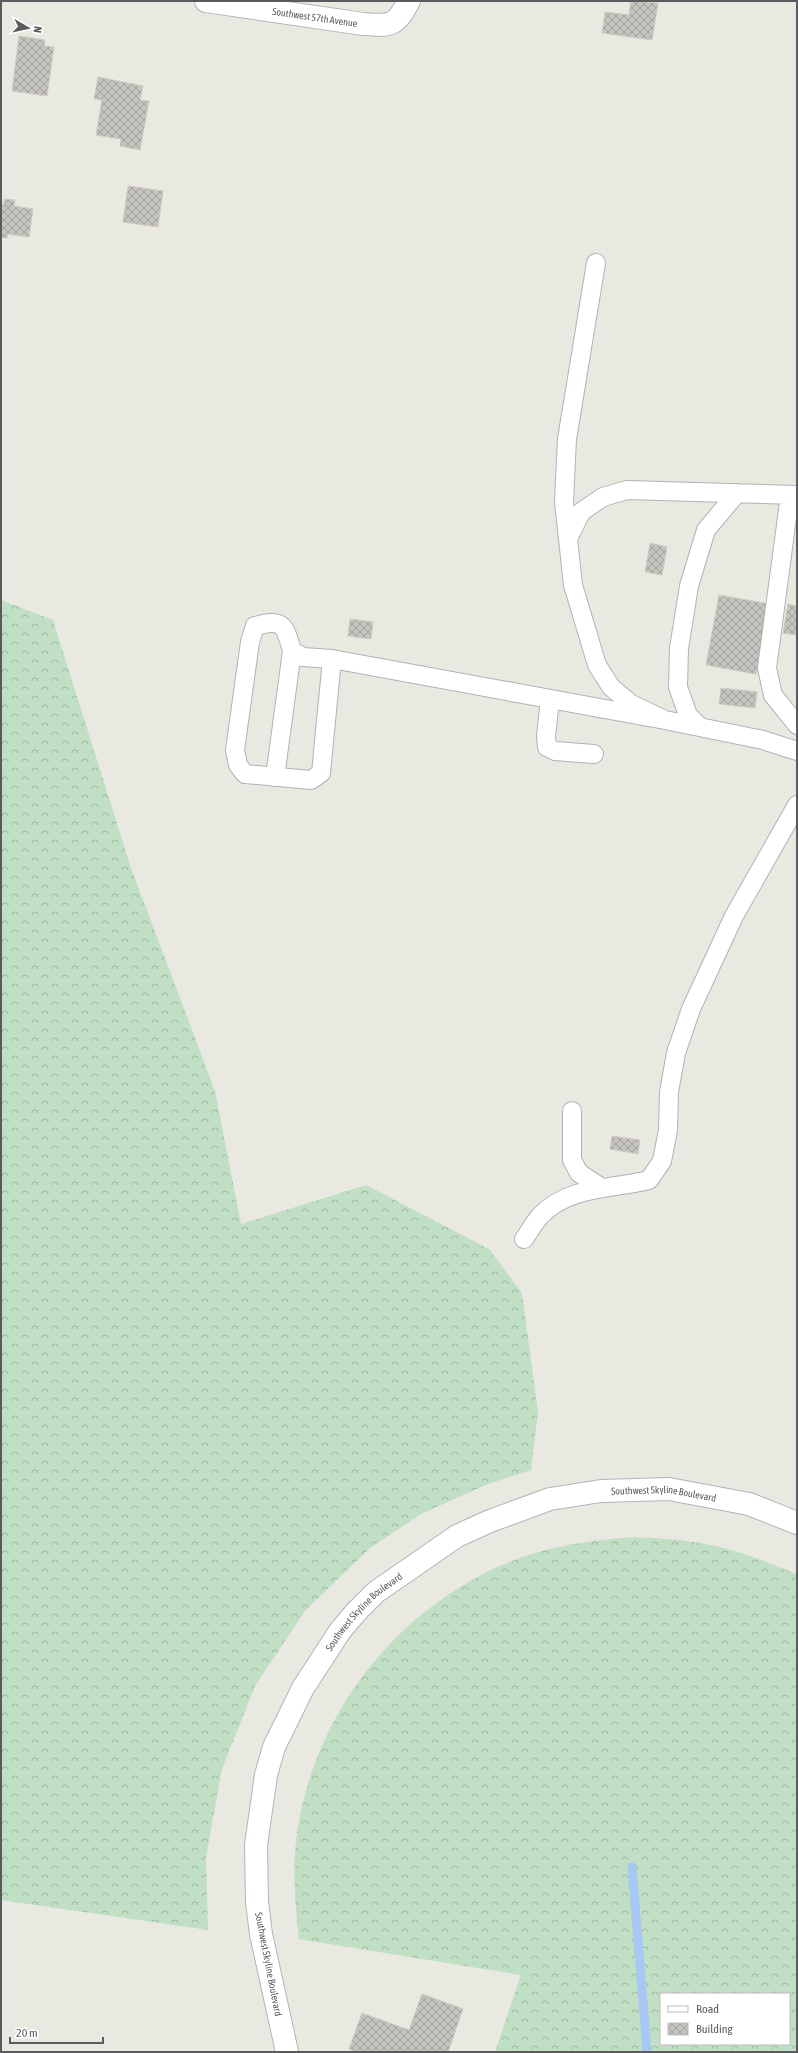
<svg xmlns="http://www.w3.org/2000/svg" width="798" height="2053" font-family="'Asap Condensed',sans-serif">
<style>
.forest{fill:url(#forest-crowns);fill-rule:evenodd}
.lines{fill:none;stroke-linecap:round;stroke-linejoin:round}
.stream{stroke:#a8c8f3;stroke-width:9}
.building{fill:url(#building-cross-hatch);stroke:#cecbc0}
.lane-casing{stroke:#b1b2b6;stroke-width:20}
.street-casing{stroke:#b1b2b6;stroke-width:24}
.secondary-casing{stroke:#b2b4b9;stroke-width:24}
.lane{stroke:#fff;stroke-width:18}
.street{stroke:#fff;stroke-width:22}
.secondary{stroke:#fff;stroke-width:22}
.labels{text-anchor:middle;stroke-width:4;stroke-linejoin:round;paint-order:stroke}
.street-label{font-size:10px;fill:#595b5f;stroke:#fff}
</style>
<defs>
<pattern id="forest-crowns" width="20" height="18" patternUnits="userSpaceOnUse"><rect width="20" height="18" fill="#c0dfc4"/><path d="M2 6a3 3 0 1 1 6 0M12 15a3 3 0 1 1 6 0" fill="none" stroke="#9fb8a2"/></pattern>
<pattern id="building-cross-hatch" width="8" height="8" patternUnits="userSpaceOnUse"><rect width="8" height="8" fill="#c5c3bd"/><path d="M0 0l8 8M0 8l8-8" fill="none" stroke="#a3a19d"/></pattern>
</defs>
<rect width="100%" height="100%" fill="#eae9e1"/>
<path class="forest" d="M1 600 53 620 130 865 215 1091 241 1224 366 1185 489 1249 522 1293 538 1411 531 1470 488 1484 423 1513 370 1548 305 1611 255 1686 222 1769 206 1857 208 1930 1 1900Z
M632 1537C655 1538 677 1539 700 1543 733 1548 766 1562 797 1574V2052H495L521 1975 299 1939C295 1904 292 1868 297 1833 316 1706 406 1597 528 1555 562 1544 597 1540 632 1537ZM661 1994H789V2044H661Z"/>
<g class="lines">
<path class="stream" d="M632 1867 647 2052"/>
</g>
<path class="building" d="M631 1 658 3 652 40 602 33 605 12 629 15Z
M19 36 45 40 44 46 54 47 47 96 12 91Z
M98 77 143 86 140 100 149 101 140 150 120 146 121 139 96 135 102 100 94 99Z
M128 186 163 191 158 227 123 222Z
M4 199 15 200 14 206 33 209 29 237 8 234 7 238 1 237V204L4 205Z
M650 543 667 547 662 575 645 572Z
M719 595 769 604 756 674 706 665Z
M788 604 797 606V635L783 633Z
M350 619 373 622 371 639 348 636Z
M721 688 757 692 755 708 719 704Z
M612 1136 640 1140 638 1154 610 1149Z
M422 1994 463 2009 448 2052H357L349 2049 362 2013 409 2030Z"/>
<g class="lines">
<defs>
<path id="lane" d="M596 263 567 439 564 502 573 585 597 665 611 687 631 704 665 720 763 740 797 751
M790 495 767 668 773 695 797 725
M568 539 581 512 603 497 627 490 797 495
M332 659 303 657 292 651C285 626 284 618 255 626L250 642 235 750 238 765 245 774 311 780 321 773 332 659 665 720
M550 699 546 737 547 747 555 751 594 754
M700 727 688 715 678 687 679 648 689 586 706 530 737 493
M275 777 292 651
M572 1111V1160L579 1173 602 1188
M524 1239C529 1232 534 1223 540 1216 568 1186 612 1189 649 1180L662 1161 668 1130 669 1092 676 1053 691 1009 734 916 797 805"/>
<g id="street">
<path id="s1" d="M206 1 363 24C391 26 395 27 409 1"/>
</g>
<g id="secondary">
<path id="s2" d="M287 2052 261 1934 257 1902 256 1845 266 1775 274 1747 303 1688 340 1631 356 1612 376 1592 457 1536 490 1521 550 1499 601 1491 669 1489 749 1504 797 1523"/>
</g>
</defs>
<use href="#lane" class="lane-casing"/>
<use href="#street" class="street-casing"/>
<use href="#secondary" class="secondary-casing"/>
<use href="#lane" class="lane"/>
<use href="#street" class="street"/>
<use href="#secondary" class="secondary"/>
</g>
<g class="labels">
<g class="street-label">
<text dy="4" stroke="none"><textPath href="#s1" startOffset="110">Southwest 57th Avenue</textPath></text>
<text dy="4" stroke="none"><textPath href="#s2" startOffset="810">Southwest Skyline Boulevard</textPath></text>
<text dy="4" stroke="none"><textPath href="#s2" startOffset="474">Southwest Skyline Boulevard</textPath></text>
<text transform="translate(269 1964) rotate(79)" y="4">Southwest Skyline Boulevard</text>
</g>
</g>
<rect width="798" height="2053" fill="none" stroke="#595b5f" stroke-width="4"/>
<rect x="660" y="1993" width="130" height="52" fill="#ffffff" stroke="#bdbdbf"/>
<rect x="668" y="2006" width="20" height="6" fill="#ffffff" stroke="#bdbdbf"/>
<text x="696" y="2013" font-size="12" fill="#595b5f">Road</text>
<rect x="668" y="2023" width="20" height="12" fill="url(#building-cross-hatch)" stroke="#bdbdbf"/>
<text x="696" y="2033" font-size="12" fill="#595b5f">Building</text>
<g transform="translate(28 28) rotate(99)" stroke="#ffffff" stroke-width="3" paint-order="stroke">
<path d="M0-3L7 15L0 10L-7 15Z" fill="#595b5f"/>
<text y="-6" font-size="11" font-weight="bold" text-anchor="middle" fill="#595b5f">N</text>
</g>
<path d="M10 2037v6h93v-6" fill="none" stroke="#595b5f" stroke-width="2"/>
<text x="16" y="2037" font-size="12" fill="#595b5f" stroke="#ffffff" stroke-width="3" paint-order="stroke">20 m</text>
</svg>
